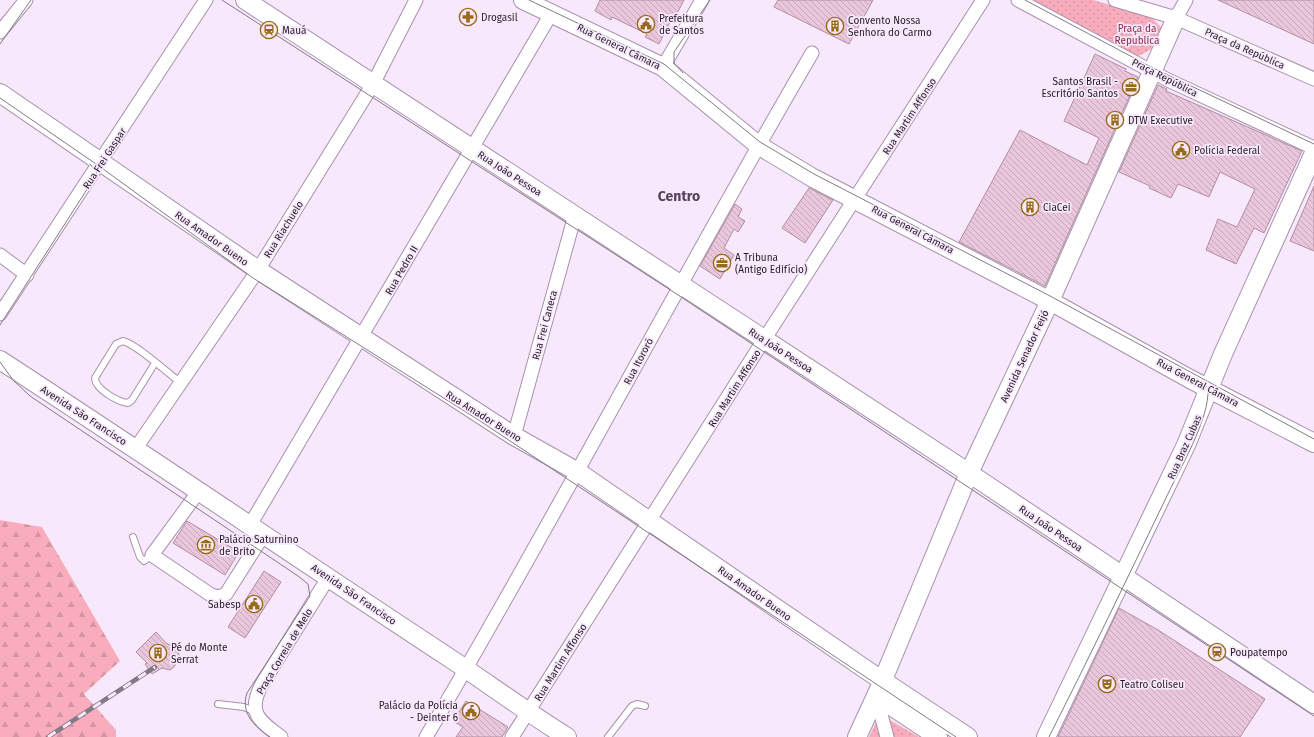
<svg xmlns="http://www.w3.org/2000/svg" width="1314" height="737" font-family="'Fira Sans',sans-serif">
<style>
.forest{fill:url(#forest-firs)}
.park{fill:url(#park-dots)}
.building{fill:url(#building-back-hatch);stroke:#b08ea2}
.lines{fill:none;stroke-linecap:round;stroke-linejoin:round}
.lane-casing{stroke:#a790ad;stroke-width:8}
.street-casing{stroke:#a790ad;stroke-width:15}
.secondary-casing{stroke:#a790ad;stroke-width:20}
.lane{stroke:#fff;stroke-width:6}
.street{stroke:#fff;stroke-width:13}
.secondary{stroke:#fff;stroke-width:18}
.tram{stroke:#847987;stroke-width:1}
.rail-casing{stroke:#847987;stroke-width:4.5}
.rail{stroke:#f7e9fb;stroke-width:3;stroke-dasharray:9;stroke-linecap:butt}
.labels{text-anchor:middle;stroke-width:3.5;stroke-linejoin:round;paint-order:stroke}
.poi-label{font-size:10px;fill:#241b27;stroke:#f7e9fb;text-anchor:start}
.park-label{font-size:10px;fill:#8e2547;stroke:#f7e9fb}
.street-label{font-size:10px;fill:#241b27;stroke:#f7e9fb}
.district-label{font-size:14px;font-weight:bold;fill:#56425c;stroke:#f7e9fb}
</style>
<defs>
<pattern id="forest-firs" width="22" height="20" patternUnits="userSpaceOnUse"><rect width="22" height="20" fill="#f9adbc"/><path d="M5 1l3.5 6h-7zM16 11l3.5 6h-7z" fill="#d594a2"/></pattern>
<pattern id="park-dots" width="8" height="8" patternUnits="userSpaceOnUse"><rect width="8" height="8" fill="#f9adbc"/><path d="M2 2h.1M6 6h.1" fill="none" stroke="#d594a2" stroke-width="1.8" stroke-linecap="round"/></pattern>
<pattern id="building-back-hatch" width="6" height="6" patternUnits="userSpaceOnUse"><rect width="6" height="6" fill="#e9c6db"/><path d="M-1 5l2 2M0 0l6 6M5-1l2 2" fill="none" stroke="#c8aabc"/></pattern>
</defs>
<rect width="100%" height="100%" fill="#f7e9fb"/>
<path class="forest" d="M0 520 42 527 120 661 84 694 116 730V737H0Z"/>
<path class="park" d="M1025 0H1093L1151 17 1164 30 1155 47 1137 57Z
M883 716 919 737H869L877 720Z"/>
<path class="building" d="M600 0H684L673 21 671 20 659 44 645 37 647 34 612 17 611 20 595 11Z
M778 0H873L849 44 774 7Z
M1218 0H1314V44Z
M1095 54 1126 69 1125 71 1138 77 1045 286 959 242 1020 130 1087 165 1099 138 1064 121Z
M1158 85 1167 89 1166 91 1302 151 1264 233 1254 228 1236 264 1206 250 1218 219 1237 227 1255 189 1220 172 1209 197 1178 184 1171 198 1149 188 1150 186 1119 172Z
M1314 186V251L1290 241Z
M809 188 833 200 805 243 782 228Z
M735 204 742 209 738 217 745 221 738 232 734 229 724 248 734 255 720 279 700 266Z
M187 521 239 552 225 575 173 543Z
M264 571 281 582 245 638 228 627Z
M1119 608 1158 630 1265 699 1240 737H1058Z
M156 632 166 643 175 647 180 656 174 667 170 670 162 668 152 674 145 664 147 663 136 652Z
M466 701 508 727 502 737H456L463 727 453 721Z"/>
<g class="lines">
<defs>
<path id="lane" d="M155 363 132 400 128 403C118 402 95 389 95 378L116 344 123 341C136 344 168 373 181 383
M133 537 140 557 144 561 152 555
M218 704 244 707 256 712
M608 737 632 706 637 704 645 706"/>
<path id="street" d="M1018 0 1168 80 1314 148
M1115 0 1176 18 1314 79
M1176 18 1186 0
M0 32 26 0
M663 67 702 0
M0 255 27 275
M0 314 206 0
M514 436 575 215
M136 448 258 270 373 84 416 0
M199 491 152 555 211 595 218 597 226 594 264 534
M250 525 551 14
M876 696 887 737
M281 737C258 720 247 712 262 684L328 578
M426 737C559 512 680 279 812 53
M512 737 758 349 983 0"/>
<path id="secondary" d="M245 0 969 473 1314 704
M523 0 663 67 758 145 813 178 1050 301 1190 379 1314 443
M0 93 258 270 514 436 578 472 865 669 968 737
M0 360C149 457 296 557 445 655 486 682 525 711 567 737
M876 696 938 737
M857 737 880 687 969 473 1050 301 1176 18
M1046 737 1186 445 1223 354 1314 153"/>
</defs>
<use href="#lane" class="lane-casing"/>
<use href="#street" class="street-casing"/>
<use href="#secondary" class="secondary-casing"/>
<use href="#lane" class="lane"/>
<use href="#street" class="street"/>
<use href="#secondary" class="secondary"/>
<path class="tram" d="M222 0 675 293 1314 716
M529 0 664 64 760 142 814 174 1052 297 1314 439
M1025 0 1153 68 1314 144
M0 44 31 0
M683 73 674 63V52L710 0
M0 98 99 166 253 278 477 419 956 737
M0 325 93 180 97 173 90 164
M0 362 13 380 30 396 298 576 308 584 310 596 247 693C240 713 255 727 270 737
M1049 737C1089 658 1127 579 1165 500 1179 470 1210 419 1208 388L1202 381"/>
<defs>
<path id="rail" d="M48 737 155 667"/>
</defs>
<use href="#rail" class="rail-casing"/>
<use href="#rail" class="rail"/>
</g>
<defs>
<symbol id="pharmacy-ring" viewBox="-11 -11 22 22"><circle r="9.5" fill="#f7e9fb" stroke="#986b1a" stroke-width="1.5"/><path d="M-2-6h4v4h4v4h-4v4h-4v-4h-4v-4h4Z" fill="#986b1a"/></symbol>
<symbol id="civic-ring" viewBox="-11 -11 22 22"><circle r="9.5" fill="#f7e9fb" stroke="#986b1a" stroke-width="1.5"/><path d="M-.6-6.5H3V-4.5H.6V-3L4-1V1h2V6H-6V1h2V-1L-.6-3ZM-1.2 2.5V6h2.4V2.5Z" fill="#986b1a"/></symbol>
<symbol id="building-ring" viewBox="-11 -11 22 22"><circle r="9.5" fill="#f7e9fb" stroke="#986b1a" stroke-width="1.5"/><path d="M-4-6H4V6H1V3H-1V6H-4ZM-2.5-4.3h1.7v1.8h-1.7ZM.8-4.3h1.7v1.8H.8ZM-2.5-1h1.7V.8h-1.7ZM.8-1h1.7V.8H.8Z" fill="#986b1a"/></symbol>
<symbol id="station-ring" viewBox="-11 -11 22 22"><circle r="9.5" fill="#f7e9fb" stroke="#986b1a" stroke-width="1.5"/><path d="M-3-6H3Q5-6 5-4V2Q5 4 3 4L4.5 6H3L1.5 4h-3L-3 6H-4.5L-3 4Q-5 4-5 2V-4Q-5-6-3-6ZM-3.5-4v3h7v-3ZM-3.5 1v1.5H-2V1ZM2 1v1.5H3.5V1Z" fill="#986b1a"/></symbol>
<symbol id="office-ring" viewBox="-11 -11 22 22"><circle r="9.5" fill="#f7e9fb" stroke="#986b1a" stroke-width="1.5"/><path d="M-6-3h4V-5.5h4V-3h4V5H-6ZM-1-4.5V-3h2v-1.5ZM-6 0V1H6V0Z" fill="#986b1a"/></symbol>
<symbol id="museum-ring" viewBox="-11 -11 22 22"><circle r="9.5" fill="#f7e9fb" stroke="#986b1a" stroke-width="1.5"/><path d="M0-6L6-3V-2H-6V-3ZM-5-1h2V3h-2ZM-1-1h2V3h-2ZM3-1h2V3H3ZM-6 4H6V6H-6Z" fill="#986b1a"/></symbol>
<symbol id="theatre-ring" viewBox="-11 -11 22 22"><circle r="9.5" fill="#f7e9fb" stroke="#986b1a" stroke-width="1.5"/><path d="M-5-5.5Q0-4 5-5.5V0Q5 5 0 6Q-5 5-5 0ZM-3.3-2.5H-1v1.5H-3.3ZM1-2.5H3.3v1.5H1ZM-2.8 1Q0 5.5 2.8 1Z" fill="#986b1a"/></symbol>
</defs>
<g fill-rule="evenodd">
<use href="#pharmacy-ring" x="458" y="7" width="20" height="20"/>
<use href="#civic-ring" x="636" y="14" width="20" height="20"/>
<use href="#building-ring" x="825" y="16" width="20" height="20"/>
<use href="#station-ring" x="259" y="20" width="20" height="20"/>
<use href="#office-ring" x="1121" y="77" width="20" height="20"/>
<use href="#building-ring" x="1105" y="110" width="20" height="20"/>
<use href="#civic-ring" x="1171" y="140" width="20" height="20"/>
<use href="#building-ring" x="1020" y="197" width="20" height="20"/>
<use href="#office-ring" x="712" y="253" width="20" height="20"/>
<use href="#museum-ring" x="196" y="535" width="20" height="20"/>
<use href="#civic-ring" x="244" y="594" width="20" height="20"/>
<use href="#station-ring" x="1207" y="642" width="20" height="20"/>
<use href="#building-ring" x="148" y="643" width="20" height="20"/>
<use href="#theatre-ring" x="1097" y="674" width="20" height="20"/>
<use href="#civic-ring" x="461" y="701" width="20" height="20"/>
</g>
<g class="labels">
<g class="poi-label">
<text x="481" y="21">Drogasil</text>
<text x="659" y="22">Prefeitura<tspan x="659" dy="12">de Santos</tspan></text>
<text x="848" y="24">Convento Nossa<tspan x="848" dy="12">Senhora do Carmo</tspan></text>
<text x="282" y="34">Mauá</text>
<text x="1118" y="85" text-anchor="end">Santos Brasil -<tspan x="1118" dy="12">Escritório Santos</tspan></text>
<text x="1128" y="124">DTW Executive</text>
<text x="1194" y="154">Polícia Federal</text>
<text x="1043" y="211">CiaCei</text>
<text x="735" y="261">A Tribuna<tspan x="735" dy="12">(Antigo Edifício)</tspan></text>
<text x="219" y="543">Palácio Saturnino<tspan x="219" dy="12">de Brito</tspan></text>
<text x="241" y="608" text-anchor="end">Sabesp</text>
<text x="171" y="651">Pé do Monte<tspan x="171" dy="12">Serrat</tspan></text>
<text x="1230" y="656">Poupatempo</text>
<text x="1120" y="688">Teatro Coliseu</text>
<text x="458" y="709" text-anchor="end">Palácio da Polícia<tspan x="458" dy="12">- Deinter 6</tspan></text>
</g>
<g class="park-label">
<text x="1137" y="32">Praça da<tspan x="1137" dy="12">Republica</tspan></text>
</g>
<g class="street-label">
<text transform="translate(619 46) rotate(26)" y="4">Rua General Câmara</text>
<text transform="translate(1245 48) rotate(24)" y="4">Praça da República</text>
<text transform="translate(1165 77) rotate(27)" y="4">Praça República</text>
<text transform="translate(909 116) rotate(-57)" y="4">Rua Martim Affonso</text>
<text transform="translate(104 158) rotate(-57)" y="4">Rua Frei Gaspar</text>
<text transform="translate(510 173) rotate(33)" y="4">Rua João Pessoa</text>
<text transform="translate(283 229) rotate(-58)" y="4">Rua Riachuelo</text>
<text transform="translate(913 229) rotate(28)" y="4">Rua General Câmara</text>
<text transform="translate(212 238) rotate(35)" y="4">Rua Amador Bueno</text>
<text transform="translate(401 270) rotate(-60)" y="4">Rua Pedro II</text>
<text transform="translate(544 325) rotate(-75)" y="4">Rua Frei Caneca</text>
<text transform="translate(781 350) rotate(33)" y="4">Rua João Pessoa</text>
<text transform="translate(1024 356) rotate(-65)" y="4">Avenida Senador Feijó</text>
<text transform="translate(638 361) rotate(-62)" y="4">Rua Itororó</text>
<text transform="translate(1198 382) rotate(28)" y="4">Rua General Câmara</text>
<text transform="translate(734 388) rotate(-58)" y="4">Rua Martim Affonso</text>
<text transform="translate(84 415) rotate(33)" y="4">Avenida São Francisco</text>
<text transform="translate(484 416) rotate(32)" y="4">Rua Amador Bueno</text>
<text transform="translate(1184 447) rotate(-66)" y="4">Rua Braz Cubas</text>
<text transform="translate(1051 528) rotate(34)" y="4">Rua João Pessoa</text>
<text transform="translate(755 593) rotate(35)" y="4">Rua Amador Bueno</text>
<text transform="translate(354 594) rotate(34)" y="4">Avenida São Francisco</text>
<text transform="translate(284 651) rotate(-59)" y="4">Praça Correia de Melo</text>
<text transform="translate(560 662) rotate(-58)" y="4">Rua Martim Affonso</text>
</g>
<g class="district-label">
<text x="679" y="201">Centro</text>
</g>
</g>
</svg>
